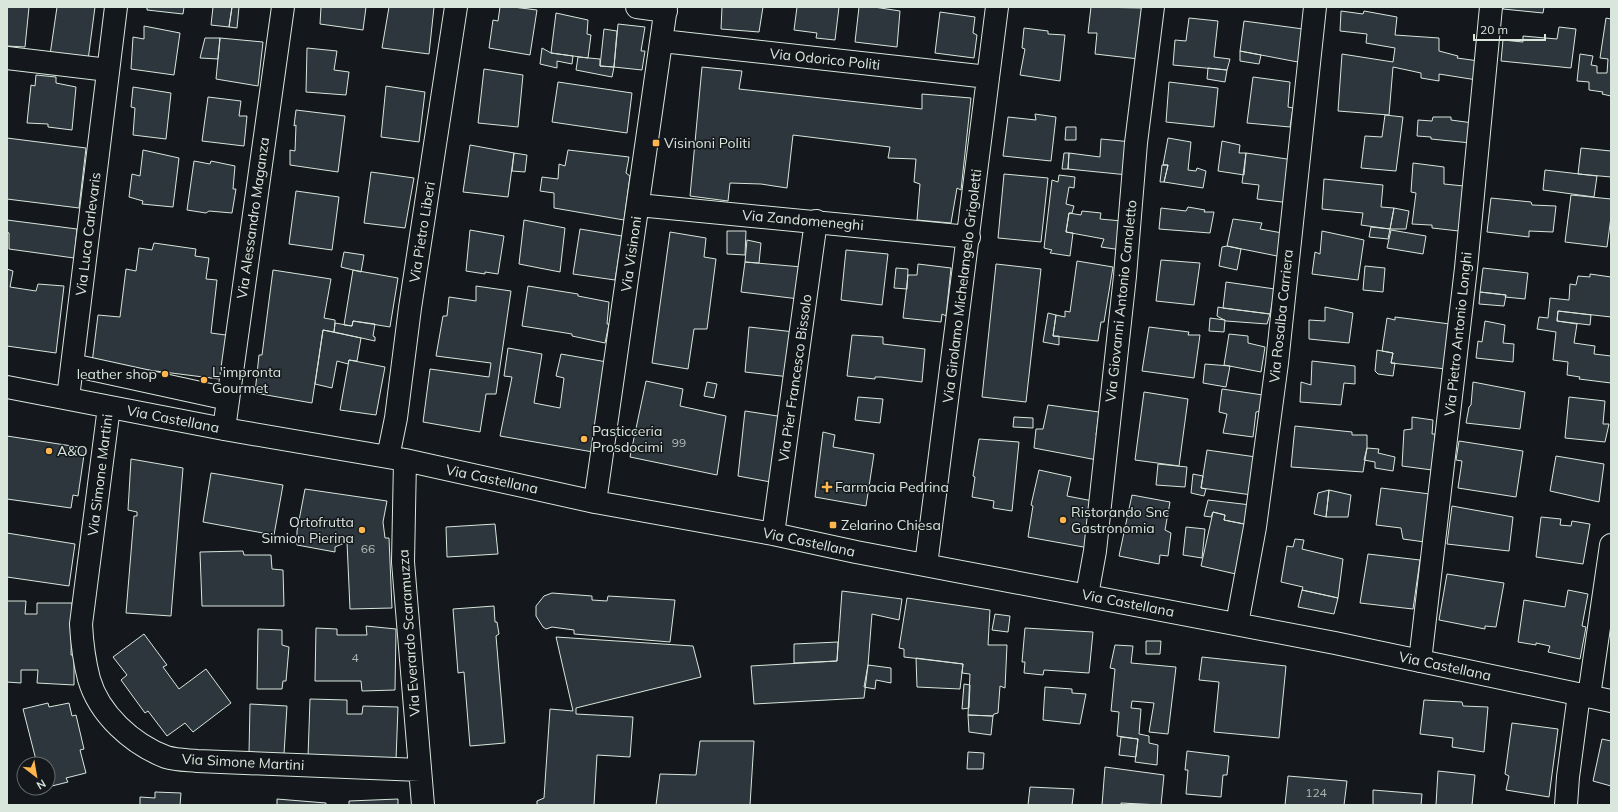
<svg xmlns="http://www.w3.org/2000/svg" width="1618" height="812" font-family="Mulish,sans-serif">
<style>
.building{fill:#2c363c;stroke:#d8e6dc}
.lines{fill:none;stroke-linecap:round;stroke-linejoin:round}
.minor-casing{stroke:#d8e6dc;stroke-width:24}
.minor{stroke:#14181c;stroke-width:22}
.poi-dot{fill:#ffb74d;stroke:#14181c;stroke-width:1.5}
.labels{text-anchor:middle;stroke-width:3;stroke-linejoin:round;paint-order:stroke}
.number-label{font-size:12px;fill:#adbab4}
.street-label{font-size:14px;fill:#d8e6dc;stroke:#14181c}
.poi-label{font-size:14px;fill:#d8e6dc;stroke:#14181c;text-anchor:start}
</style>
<rect width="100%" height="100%" fill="#14181c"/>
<path class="building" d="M7 7H29L25 47 7 46Z
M57 7H95L88 60 50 55Z
M147 7H184L183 14 147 10Z
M213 7H232L229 27 211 25Z
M232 7H239L237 28 229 27Z
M321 7H366L363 30 320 24Z
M389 7H434L429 54 382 48Z
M500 7H513L537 10 530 55 489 48 493 20 498 21Z
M722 7H763L759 32 721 29Z
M797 7H839L835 40 816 38 817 33 794 30Z
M859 7H874L900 11 897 47 855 42Z
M1091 7 1144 8 1139 59 1095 54 1097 33H1088Z
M1504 7H1544L1543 13 1503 9Z
M1341 11 1363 14 1364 11 1397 17 1395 35 1439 38V51L1458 56 1457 58 1479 61 1477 80 1439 74V81L1421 78V73L1393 67 1389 115 1338 111 1342 54 1393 62 1395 48 1366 43 1367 34 1340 31Z
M940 12 975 17 973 33 977 35 974 58 935 53Z
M556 13 588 20 587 34 591 35 588 58 551 53Z
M1189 18 1218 21 1214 57 1230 59 1227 70 1173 65 1175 40 1186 41Z
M1606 18 1611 19V96L1602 94 1603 92 1589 90V82L1577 81 1580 54 1593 56 1591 65 1597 66V73H1607L1608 59 1600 58Z
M1244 21 1303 29V63L1240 51Z
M618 24 645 27 641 51H645L642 70 614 67Z
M144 26 180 33 174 75 131 69 133 37 144 39Z
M1559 27 1576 29 1571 68 1501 61 1503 40 1523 42V36L1557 39Z
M1024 28 1048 31V34L1065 35 1060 81 1020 75 1025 49 1022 48Z
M604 29 617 31 614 67 600 66Z
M205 38H220L218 59 200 58Z
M220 38 263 42 258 86 216 79Z
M307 48 337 51 334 70 349 72 346 95 306 92Z
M542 48 551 53 573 56 572 64 557 61V68L540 64Z
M1240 51 1261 55 1259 64 1240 61Z
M578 57 600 59V66L614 67 612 77 576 70Z
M702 67 742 71 739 89 922 109V94L971 98 961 190 957 188 951 223 917 220 920 184 914 182 916 159 888 158 890 147 793 135 787 188 761 184 730 183 728 201 690 196Z
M1208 68 1227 70 1225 82 1207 79Z
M484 69 523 75 518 127 478 123Z
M36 75 56 77V83L76 87 72 130 48 127V124L27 123 31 85 35 86Z
M1253 77 1290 82 1288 107 1293 108 1290 127 1247 123Z
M558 82 632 93 627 133 552 122Z
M1169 82 1218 88 1214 127 1166 122Z
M386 86 425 92 419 142 381 137Z
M133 87 171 93 166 139 133 135 135 108 131 107Z
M208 97 241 101 239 116H247L244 146 202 141Z
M296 110 345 116 338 172 290 165V150L295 151 296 125 294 126Z
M1035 114 1056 117 1051 161 1003 156 1008 117 1036 120Z
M1385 115 1403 117 1396 171 1361 168 1365 136 1382 137Z
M1433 117H1451V120L1473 123 1471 143 1431 139V137L1417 136 1418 120 1432 121Z
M1066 127H1076V140H1065Z
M7 138 86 148 79 208 7 199Z
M1168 138 1191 142 1188 170 1196 171 1197 168 1206 171 1203 188 1164 182 1168 165H1163Z
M1101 139 1132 142 1128 175 1068 169 1069 153 1100 157Z
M1222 141 1240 145 1239 153H1246L1244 175 1218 171Z
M470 145 514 153 508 197 463 192Z
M1581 148 1611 151V177L1578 174Z
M143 150 179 158 173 207 142 204 143 201 129 197 132 174 140 176Z
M568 150 629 157 626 173 630 176 624 220 554 208V193L540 191 542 177 558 179 559 164 565 166Z
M514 153 527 155 525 172 512 171Z
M1064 153H1069L1068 169H1062Z
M1246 153 1294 160 1290 203 1257 199 1259 185 1242 183Z
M194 161 210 164 211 161 235 166 233 189H236L232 213 209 211 206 213 187 210Z
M1413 163 1444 167V184L1464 186 1459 231 1432 228V225H1430L1412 224 1416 193 1411 192Z
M1162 165H1168L1164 182H1160Z
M1545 170 1597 176 1594 197 1543 190Z
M371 172 414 178 405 228 364 223Z
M1004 174 1048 178 1041 242 998 238Z
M1059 175 1075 177 1074 188 1069 187 1066 204 1074 206 1072 213H1069L1066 232 1073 233 1070 256 1050 253 1052 250 1044 248 1052 180 1058 182Z
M1324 179 1383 185 1381 207 1394 208 1390 229 1361 225 1363 213 1322 209Z
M296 191 339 197 332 250 289 244Z
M1571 195 1611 199V217L1607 247 1565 242Z
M1491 198 1531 202 1532 205 1556 206 1553 232 1529 231V237L1487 232Z
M1188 207 1205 210 1204 212H1214L1210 233 1159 229 1161 208 1186 211Z
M1394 208 1409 211 1406 229H1390Z
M1082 211 1101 213 1100 219 1122 221V250L1101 247 1104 239 1066 232 1069 213 1081 215Z
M1233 219 1262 223 1260 229 1288 234 1282 257 1227 246Z
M7 220 77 229 74 258 9 249V233L7 232Z
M524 220 565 228 560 272 519 264Z
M1371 227 1390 229 1388 239 1369 237Z
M580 229 622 236 615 280 573 274Z
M470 230 504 236 498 274 485 272V274L466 271Z
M1391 230 1426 236 1423 254 1387 248Z
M727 231H746L745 255 727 254Z
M1322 231 1364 240 1358 280 1312 274 1315 252 1320 254Z
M670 232 706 238 704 257 716 259 707 329H694L688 369 652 363Z
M747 240 761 243 759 263 745 262Z
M154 243 196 249 195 256 209 258 206 279 217 280 211 333 233 336 227 380 92 363 98 315 120 317 126 269 136 271 139 248 152 250Z
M1227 246 1241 249 1237 270 1219 266 1222 247Z
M846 250 888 254 882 305 841 300Z
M344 252 364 255 361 272 341 267Z
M1161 260 1200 263 1194 305 1156 301Z
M1077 261 1113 267 1104 322H1101L1098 341 1053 336 1056 315 1065 317V311L1070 312Z
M745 262 802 267 799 299 741 292Z
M918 264 951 268 946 316 942 314 941 322 903 318 908 275H917Z
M996 264 1041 269 1026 402 982 397Z
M1365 266 1385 268 1383 292 1363 290Z
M896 268 908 269 907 289 894 288Z
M1483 268 1528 273 1525 299 1505 297 1506 295 1480 292Z
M7 269 13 271 10 287 36 291 38 284 64 286 56 353 7 346Z
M273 270 331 279 324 318 335 320V323L334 332 323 330 312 403 255 393 259 355H262Z
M353 270 398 278 390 327 353 321 352 326 344 325Z
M1590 274 1611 277V317L1558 311 1557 321 1577 324 1574 343 1595 346 1594 354 1611 356V383L1579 379 1580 377 1567 375 1568 362 1553 360 1556 332 1537 329 1539 317 1548 318 1550 298 1569 300 1570 284 1576 285 1578 276 1590 277Z
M1226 282 1275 289 1270 314 1223 308Z
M476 286 511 291 496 394H486L480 432 423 422 430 369 489 377 491 363 436 356 443 316H447L449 297 476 301Z
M528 286 578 294V296L609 302 607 324H609L605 343 572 336V334L522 326Z
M1480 292 1506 295 1504 306 1479 304Z
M1218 307 1223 308 1270 314 1267 324 1226 321 1217 316Z
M1325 307 1353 313 1349 343 1309 339V320L1325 321Z
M1558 311 1591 315 1590 325 1557 321Z
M1048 313 1056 315 1053 336H1059V345L1043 342Z
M1395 317 1450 324 1446 369 1391 363 1393 353 1382 351 1387 318 1395 320Z
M1210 318 1225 320 1224 332 1209 331Z
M353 321 375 324 373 336 375 337V341L334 332 335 323 352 326Z
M1485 321 1505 325 1503 343 1514 344 1513 362 1476 358 1478 341 1482 342Z
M749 327 795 332 790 377 745 372Z
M1149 327 1189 332 1188 335H1200L1194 378 1142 371Z
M323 330 361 338 357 361 349 360 348 364 337 361 332 388 315 384Z
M1229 334 1248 336V343L1265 347 1261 372 1224 365Z
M852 335 883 337V344L925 349 922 382 881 377H875V379L847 376Z
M508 348 542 354 534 403 560 408 564 378 556 376 561 354 607 362 593 452 500 436 512 377 504 376Z
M1377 350 1393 353 1391 363H1395L1393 376 1378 374 1375 371Z
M349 360 385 367 376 415 340 410Z
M1312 361 1355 366V384L1344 383 1341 405 1300 402 1301 382 1311 385Z
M1205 364 1230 366 1226 387 1203 383Z
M646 381 683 389 680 406 726 416 717 475 630 457Z
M707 382 717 384 714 398 704 396Z
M1473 382 1525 392 1520 429 1466 423 1469 407 1471 405Z
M1222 389 1263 395 1260 411 1256 412 1253 437 1223 433 1227 414 1219 412Z
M1144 392 1188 399 1179 466 1135 460Z
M858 397 883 399 880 423 855 420Z
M1569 397 1605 401 1603 424H1609L1605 442 1565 438Z
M1048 405 1099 412 1096 435 1102 437 1097 460 1034 448 1036 429H1043Z
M745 411 784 417 776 483 738 476Z
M1014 417 1033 418V428L1013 427Z
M1412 417 1433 420 1432 434H1435L1432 470 1402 466 1404 430 1412 429Z
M1295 426 1352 432V435H1367V448L1363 472 1291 467Z
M823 432 835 435 833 447 874 454 866 506 815 497Z
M7 436 85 448 78 496 73 495 71 508 7 499Z
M979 439 1019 442 1012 511 993 508 994 501 972 497 975 477 973 476Z
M1459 441 1523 451 1516 497 1458 488 1462 461 1456 460Z
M1367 448 1379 449 1378 453 1395 457 1393 471 1375 468V462L1364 460Z
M1207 450 1256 457 1252 495 1201 488Z
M1556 456 1604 464 1599 502 1550 491Z
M131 459 183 468 171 616 126 613 134 516H137V512L128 510Z
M1158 464 1187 467 1185 487 1156 485Z
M1039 470 1071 477 1067 496 1098 502 1089 548 1028 537 1033 506 1031 505Z
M211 473 283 485 274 535 203 522Z
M1193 474 1203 476 1201 488 1206 489 1204 496 1191 493Z
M1381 488 1430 494 1425 542 1403 539 1401 528 1376 525Z
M305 489 387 501 383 522 385 538H389L392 608 350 609 347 542 335 547V552L297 545V531Z
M1329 490 1326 517 1314 514 1318 493Z
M1329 490 1351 495 1348 517H1326Z
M1132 495 1170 502 1165 530 1171 533 1168 556 1160 555 1159 564 1119 556Z
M1208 500 1251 505 1254 526 1224 520 1225 515 1213 512 1211 517 1204 516Z
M1452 506 1513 517 1509 551 1447 544Z
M1213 512 1225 515 1224 520 1249 525 1240 575 1201 566Z
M1541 517 1561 519 1560 525 1571 526 1572 521 1590 524 1583 564 1536 557Z
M495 524 498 554 447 557 446 527Z
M1186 527 1205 529 1202 558 1183 555Z
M7 533 75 544 69 586 7 577Z
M1295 539 1304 540 1302 549 1343 559 1338 598 1302 590 1303 587 1281 582 1287 546 1293 547Z
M243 551 244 555H271L272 569 283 570 284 606H202L200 552Z
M1368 554 1420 560 1413 609 1360 603Z
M1447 574 1504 583 1496 627 1485 626V629L1439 620Z
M1302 590 1338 598 1334 614 1298 607Z
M1568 590 1588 594 1582 626 1586 627 1580 659 1548 652 1550 646 1536 643V645L1518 642 1524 600 1565 607Z
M842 591 902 599 899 620 872 614 868 665 864 698 754 704 751 666 837 661Z
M552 593 592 596V600L607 601 608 596 675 600 670 642 574 634V630L552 627 546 629 543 627 536 616V606L544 596Z
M907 598 990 610 988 645H1007L1005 688 1000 686 998 713 994 714 993 716 968 715 970 674 962 673 963 664 904 657V649L899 648Z
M7 601H26L25 614H37V603H72L71 655H74V685L37 683 38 670H21V683L7 682Z
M494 606 495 622H497L499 634 496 636 505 743 470 746 464 672 458 673 453 609Z
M995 614 1010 616 1008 632 992 630Z
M366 626 396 629 395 690 362 691 361 681H315L316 628 337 629V635H367Z
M1025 628 1093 632 1089 673 1044 670 1043 675 1024 673 1025 662H1022Z
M258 629 282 630V645L289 647 286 681H283L282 689H257Z
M144 634 167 665 163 667 179 689 206 669 231 703 193 732 185 723 167 736 148 711 145 713 121 680 127 675 113 657Z
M556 637 693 646 701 677 576 708V714L633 717 630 757 597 755 594 805H537V801L544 798 550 709 573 711Z
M1146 641H1161L1160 654H1146Z
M838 642 837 661 794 663V644Z
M1115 645 1133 646 1131 663 1176 667 1168 734 1149 732 1154 703 1132 701 1131 708 1141 709 1139 734 1149 736V743L1158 745 1157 765 1135 762 1138 739 1117 736 1119 712 1111 711 1115 669 1110 668Z
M1202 657 1286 666 1279 738 1214 732 1219 682 1199 680Z
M916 658 963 664 960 689 917 687Z
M868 665 891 668V683L876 680 875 689 864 687Z
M964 684 970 685 969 708 962 709Z
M1045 687 1072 689V693L1086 694 1080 724 1043 720Z
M310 699 347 700V714H362L363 706 398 707 396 760 308 757Z
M1424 700 1462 702 1463 706 1488 707 1484 752 1452 747 1453 738 1420 734Z
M48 703 49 707 69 703 72 716 76 715 84 749 80 750 86 773 66 778 68 782 48 787V764H37L23 709Z
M250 704 287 706 284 754 249 753Z
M968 715 993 716 991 735 969 732Z
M1512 723 1558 729 1549 797 1506 790 1509 776 1505 774Z
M1121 737 1138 739 1136 757 1119 755Z
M1602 739 1611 741V786L1593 781Z
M700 741H754L750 805H656L660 774 696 775Z
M1187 751 1229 756 1227 775H1223L1221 797 1186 794 1188 770H1185Z
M968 752 984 753 983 769H967Z
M1105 767 1164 775 1161 805 1121 803V805H1102Z
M1438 771 1475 775 1472 805H1436Z
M1288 776 1347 781 1344 805H1285Z
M1030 787 1074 789 1072 805H1028Z
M1373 790 1422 794 1421 805H1373Z
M155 792 181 793 180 805H140V797L155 798Z
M277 799 326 803V805H277Z
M398 799V805H349V801Z"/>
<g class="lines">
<defs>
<path id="minor" d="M637 7 666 11
M662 41 988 77
M7 58 108 70
M638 205 969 237
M72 365 228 399
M7 387 224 429 405 460 595 502 773 534 856 552 1335 643 1611 701
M68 398 116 7
M109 407 81 624C82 643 84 660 89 679 99 714 132 744 166 757 176 760 187 760 197 761L420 770
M224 429 283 7
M388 457 396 418 410 308 456 7
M405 460 403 562 423 805
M595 502 666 7
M773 534 816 221
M926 565 997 7
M1087 595 1095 551 1125 276 1136 143 1153 7
M1237 624 1255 527 1277 363 1315 7
M1420 661 1466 268 1491 7
M1589 696 1611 545
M1566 805 1568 777 1579 694"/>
</defs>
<use href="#minor" class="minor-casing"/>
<use href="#minor" class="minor"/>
</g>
<g class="poi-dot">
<rect x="652" y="139" width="8" height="8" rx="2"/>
<circle cx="165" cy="374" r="4"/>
<circle cx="204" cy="380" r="4"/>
<circle cx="584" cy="439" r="4"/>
<circle cx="49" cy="451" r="4"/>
<path d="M825 481h4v4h4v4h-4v4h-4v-4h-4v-4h4z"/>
<circle cx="1063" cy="520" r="4"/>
<rect x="829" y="521" width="8" height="8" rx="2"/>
<circle cx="362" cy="530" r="4"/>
</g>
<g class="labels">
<g class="number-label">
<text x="679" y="447">99</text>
<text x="368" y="553">66</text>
<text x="355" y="662">4</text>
<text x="1316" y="797">124</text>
</g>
<g class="street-label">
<text transform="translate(825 59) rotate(6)" y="5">Via Odorico Politi</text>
<text transform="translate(253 218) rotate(-82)" y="5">Via Alessandro Maganza</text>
<text transform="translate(803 220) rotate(5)" y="5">Via Zandomeneghi</text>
<text transform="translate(422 232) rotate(-81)" y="5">Via Pietro Liberi</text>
<text transform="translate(88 234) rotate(-83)" y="5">Via Luca Carlevaris</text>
<text transform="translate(631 254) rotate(-82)" y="5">Via Visinoni</text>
<text transform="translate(962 286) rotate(-83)" y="5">Via Girolamo Michelangelo Grigoletti</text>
<text transform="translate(1121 301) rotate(-84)" y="5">Via Giovanni Antonio Canaletto</text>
<text transform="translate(1281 316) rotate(-84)" y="5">Via Rosalba Carriera</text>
<text transform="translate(1458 334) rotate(-84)" y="5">Via Pietro Antonio Longhi</text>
<text transform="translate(795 378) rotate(-82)" y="5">Via Pier Francesco Bissolo</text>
<text transform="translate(173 419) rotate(11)" y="5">Via Castellana</text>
<text transform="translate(100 475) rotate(-83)" y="5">Via Simone Martini</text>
<text transform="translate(492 479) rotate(12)" y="5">Via Castellana</text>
<text transform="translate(809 542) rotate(12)" y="5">Via Castellana</text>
<text transform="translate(1128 603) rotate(11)" y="5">Via Castellana</text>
<text transform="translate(409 633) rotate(-94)" y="5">Via Everardo Scaramuzza</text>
<text transform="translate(1445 666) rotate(12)" y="5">Via Castellana</text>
<text transform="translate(243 762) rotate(3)" y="5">Via Simone Martini</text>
</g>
<g class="poi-label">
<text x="664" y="148">Visinoni Politi</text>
<text x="212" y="377">L'impronta<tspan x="212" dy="16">Gourmet</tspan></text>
<text x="157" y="379" text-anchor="end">leather shop</text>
<text x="592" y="436">Pasticceria<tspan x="592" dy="16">Prosdocimi</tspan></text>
<text x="57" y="456">A&amp;O</text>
<text x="835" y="492">Farmacia Pedrina</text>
<text x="1071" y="517">Ristorando Snc<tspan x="1071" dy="16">Gastronomia</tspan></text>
<text x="354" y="527" text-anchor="end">Ortofrutta<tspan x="354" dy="16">Simion Pierina</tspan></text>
<text x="841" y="530">Zelarino Chiesa</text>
</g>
</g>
<rect width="1618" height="812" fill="none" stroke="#d8e6dc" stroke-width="16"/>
<g transform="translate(36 776) rotate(149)"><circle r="19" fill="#14181c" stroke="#626a69"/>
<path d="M0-3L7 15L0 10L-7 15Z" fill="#ffb74d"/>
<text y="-6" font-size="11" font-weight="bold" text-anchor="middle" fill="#d8e6dc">N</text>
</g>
<path d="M1474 34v6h71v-6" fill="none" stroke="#d8e6dc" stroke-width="2"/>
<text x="1480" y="34" font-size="12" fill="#d8e6dc" stroke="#14181c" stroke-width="3" paint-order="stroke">20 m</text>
</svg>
